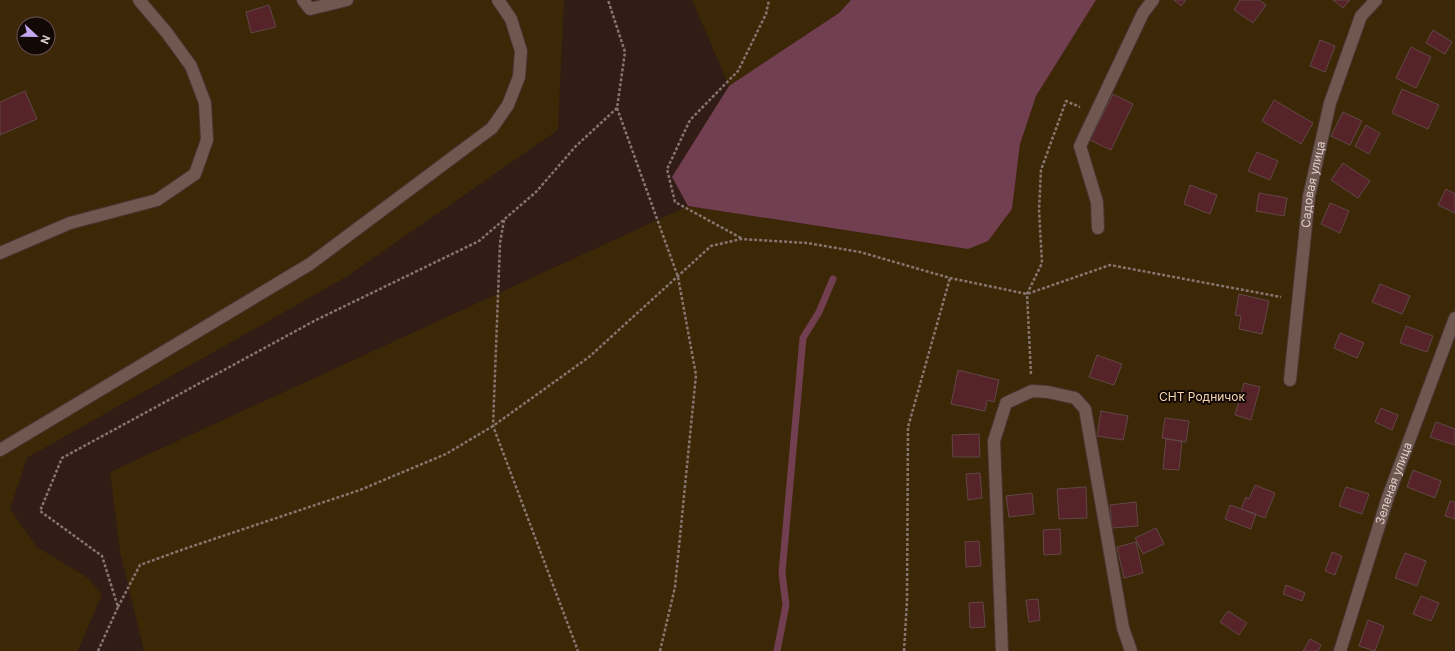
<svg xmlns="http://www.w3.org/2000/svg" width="1455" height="651" font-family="Inter,sans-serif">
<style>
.green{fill:#3c2707;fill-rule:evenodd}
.water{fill:#723f51}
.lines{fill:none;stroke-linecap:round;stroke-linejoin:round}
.stream{stroke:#723f51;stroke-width:7}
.building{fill:#562328;stroke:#614748}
.minor-casing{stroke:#483633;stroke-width:14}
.path{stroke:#87756f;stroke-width:2.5;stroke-dasharray:3 2;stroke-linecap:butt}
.minor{stroke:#705750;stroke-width:12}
.labels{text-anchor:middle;stroke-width:4;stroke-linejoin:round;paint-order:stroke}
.street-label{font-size:12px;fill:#decfca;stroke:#120907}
.park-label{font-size:12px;fill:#f7d7b0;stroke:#120907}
</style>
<rect width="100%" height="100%" fill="#311c16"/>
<path class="green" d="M0 0H564L558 130 346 277 27 458 10 509 37 547 88 578 102 594 78 651H0ZM24 24H48V48H24Z
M692 0H851L839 13 729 86Z
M1096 0H1455V651H144L120 552 110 472 688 206 968 249 1012 209 1020 144 1036 96Z"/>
<path class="water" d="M851 0H1096L1036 96 1020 144 1012 209 988 241 968 249 688 206 672 177 729 86 839 13Z"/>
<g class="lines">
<path class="stream" d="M777 651 786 605 782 573 803 338 819 312 833 279"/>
</g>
<path class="building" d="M1174 0H1186L1181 6Z
M1240 0H1259L1266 5 1253 23 1234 10Z
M1333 0H1350L1343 8Z
M269 5 276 27 251 33 246 12Z
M1433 30 1452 42 1445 54 1426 43Z
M1320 40 1335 46 1325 72 1310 66Z
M1411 47 1431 57 1416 88 1396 78Z
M1402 89 1439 105 1428 129 1392 113Z
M25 91 37 119 0 135V102Z
M1113 94 1133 104 1111 150 1090 140Z
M1274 100 1313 123 1301 144 1262 121Z
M1343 112 1362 121 1350 145 1331 136Z
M1366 125 1380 133 1369 154 1355 146Z
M1257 152 1278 161 1270 180 1248 171Z
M1343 163 1370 181 1358 198 1331 180Z
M1190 185 1217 195 1210 214 1184 204Z
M1446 189 1455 194V213L1438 205Z
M1259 193 1287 198 1284 216 1256 211Z
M1330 203 1349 211 1340 233 1321 224Z
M1380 284 1410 296 1402 314 1372 302Z
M1239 294 1269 301 1262 334 1239 329 1241 316 1235 315Z
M1406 326 1433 336 1427 352 1400 343Z
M1340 333 1364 343 1357 358 1334 348Z
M1097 355 1122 364 1114 385 1089 377Z
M958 370 999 380 994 402 987 400 985 411 951 404Z
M1244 383 1260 387 1251 420 1235 415Z
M1381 408 1398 415 1392 430 1375 422Z
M1101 411 1128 416 1123 440 1097 436Z
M1165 418 1189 421 1186 442 1162 438Z
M1436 422 1455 429V445L1430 437Z
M979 434 980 457H953L952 435Z
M1166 439 1182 441 1179 470 1163 469Z
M1413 470 1441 481 1435 498 1407 487Z
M980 473 982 498 968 500 966 474Z
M1255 485 1275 493 1265 518 1241 509 1246 497 1249 499Z
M1086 487 1087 518 1059 519 1057 489Z
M1346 487 1369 494 1362 514 1339 506Z
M1032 493 1034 514 1009 517 1006 496Z
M1450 501 1455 502V519L1445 516Z
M1136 502 1138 526 1112 528 1110 505Z
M1230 505 1256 514 1251 529 1225 519Z
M1156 528 1164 544 1143 554 1135 538Z
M1060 529 1061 554 1044 555 1043 530Z
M979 541 981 566 966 567 965 542Z
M1136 542 1143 573 1124 578 1117 547Z
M1332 552 1342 556 1335 575 1325 571Z
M1405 553 1426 561 1417 586 1395 578Z
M1286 585 1305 593 1302 601 1283 594Z
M1421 596 1439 603 1431 621 1413 614Z
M1038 599 1040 620 1029 622 1026 600Z
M983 602 985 627 970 628 969 603Z
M1228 611 1247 623 1239 635 1220 622Z
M1368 620 1384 626 1375 651 1359 646Z
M1310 639 1321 645 1318 651H1303Z"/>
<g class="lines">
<defs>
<g id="minor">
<path d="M303 0 310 9 347 0"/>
<path d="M1098 228 1097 202 1080 146 1143 13 1153 0"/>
<path d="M0 253 70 223 157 200 195 174 207 140 205 103 191 66 167 33 139 0"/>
<path id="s1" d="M1290 380 1309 196 1330 103 1361 16 1376 0"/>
<path d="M0 450 310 264 492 128 508 105 519 77 521 51 511 19 498 0"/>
<path d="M1002 651 994 441 1006 403 1032 391 1048 392 1075 398 1085 409 1123 628 1131 651"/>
<path id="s2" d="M1340 651 1388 497 1455 318"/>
</g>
</defs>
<use href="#minor" class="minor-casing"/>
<path class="path" d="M617 108 678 277 696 375 675 587 660 651
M504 220 500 243 493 426 578 651
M741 238 675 202 667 169 690 120 738 71 766 14 769 0
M1031 374 1027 294 1042 263 1039 210 1041 170 1066 101 1080 107
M118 607 140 565 187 548 360 490 446 454 493 426 589 357 711 246 741 239 807 243 860 252 950 278 1027 294 1110 265 1281 297
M98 651 118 607 102 556 40 511 62 458 316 320 479 241 536 192 575 147 617 108 625 52 608 0
M904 651 907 601 908 427 950 278"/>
<use href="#minor" class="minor"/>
</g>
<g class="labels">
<g class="street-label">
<text dy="4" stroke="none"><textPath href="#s1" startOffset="197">Садовая улица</textPath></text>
<text dy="4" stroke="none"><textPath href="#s2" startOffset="176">Зеленая улица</textPath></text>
</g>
<g class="park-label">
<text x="1202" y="401">СНТ Родничок</text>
</g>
</g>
<g transform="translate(36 36) rotate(112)"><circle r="19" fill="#120907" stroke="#645855"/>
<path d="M0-3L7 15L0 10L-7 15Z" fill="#c4a7f1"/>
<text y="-6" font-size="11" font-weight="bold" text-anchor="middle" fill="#decfca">N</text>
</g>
</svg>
